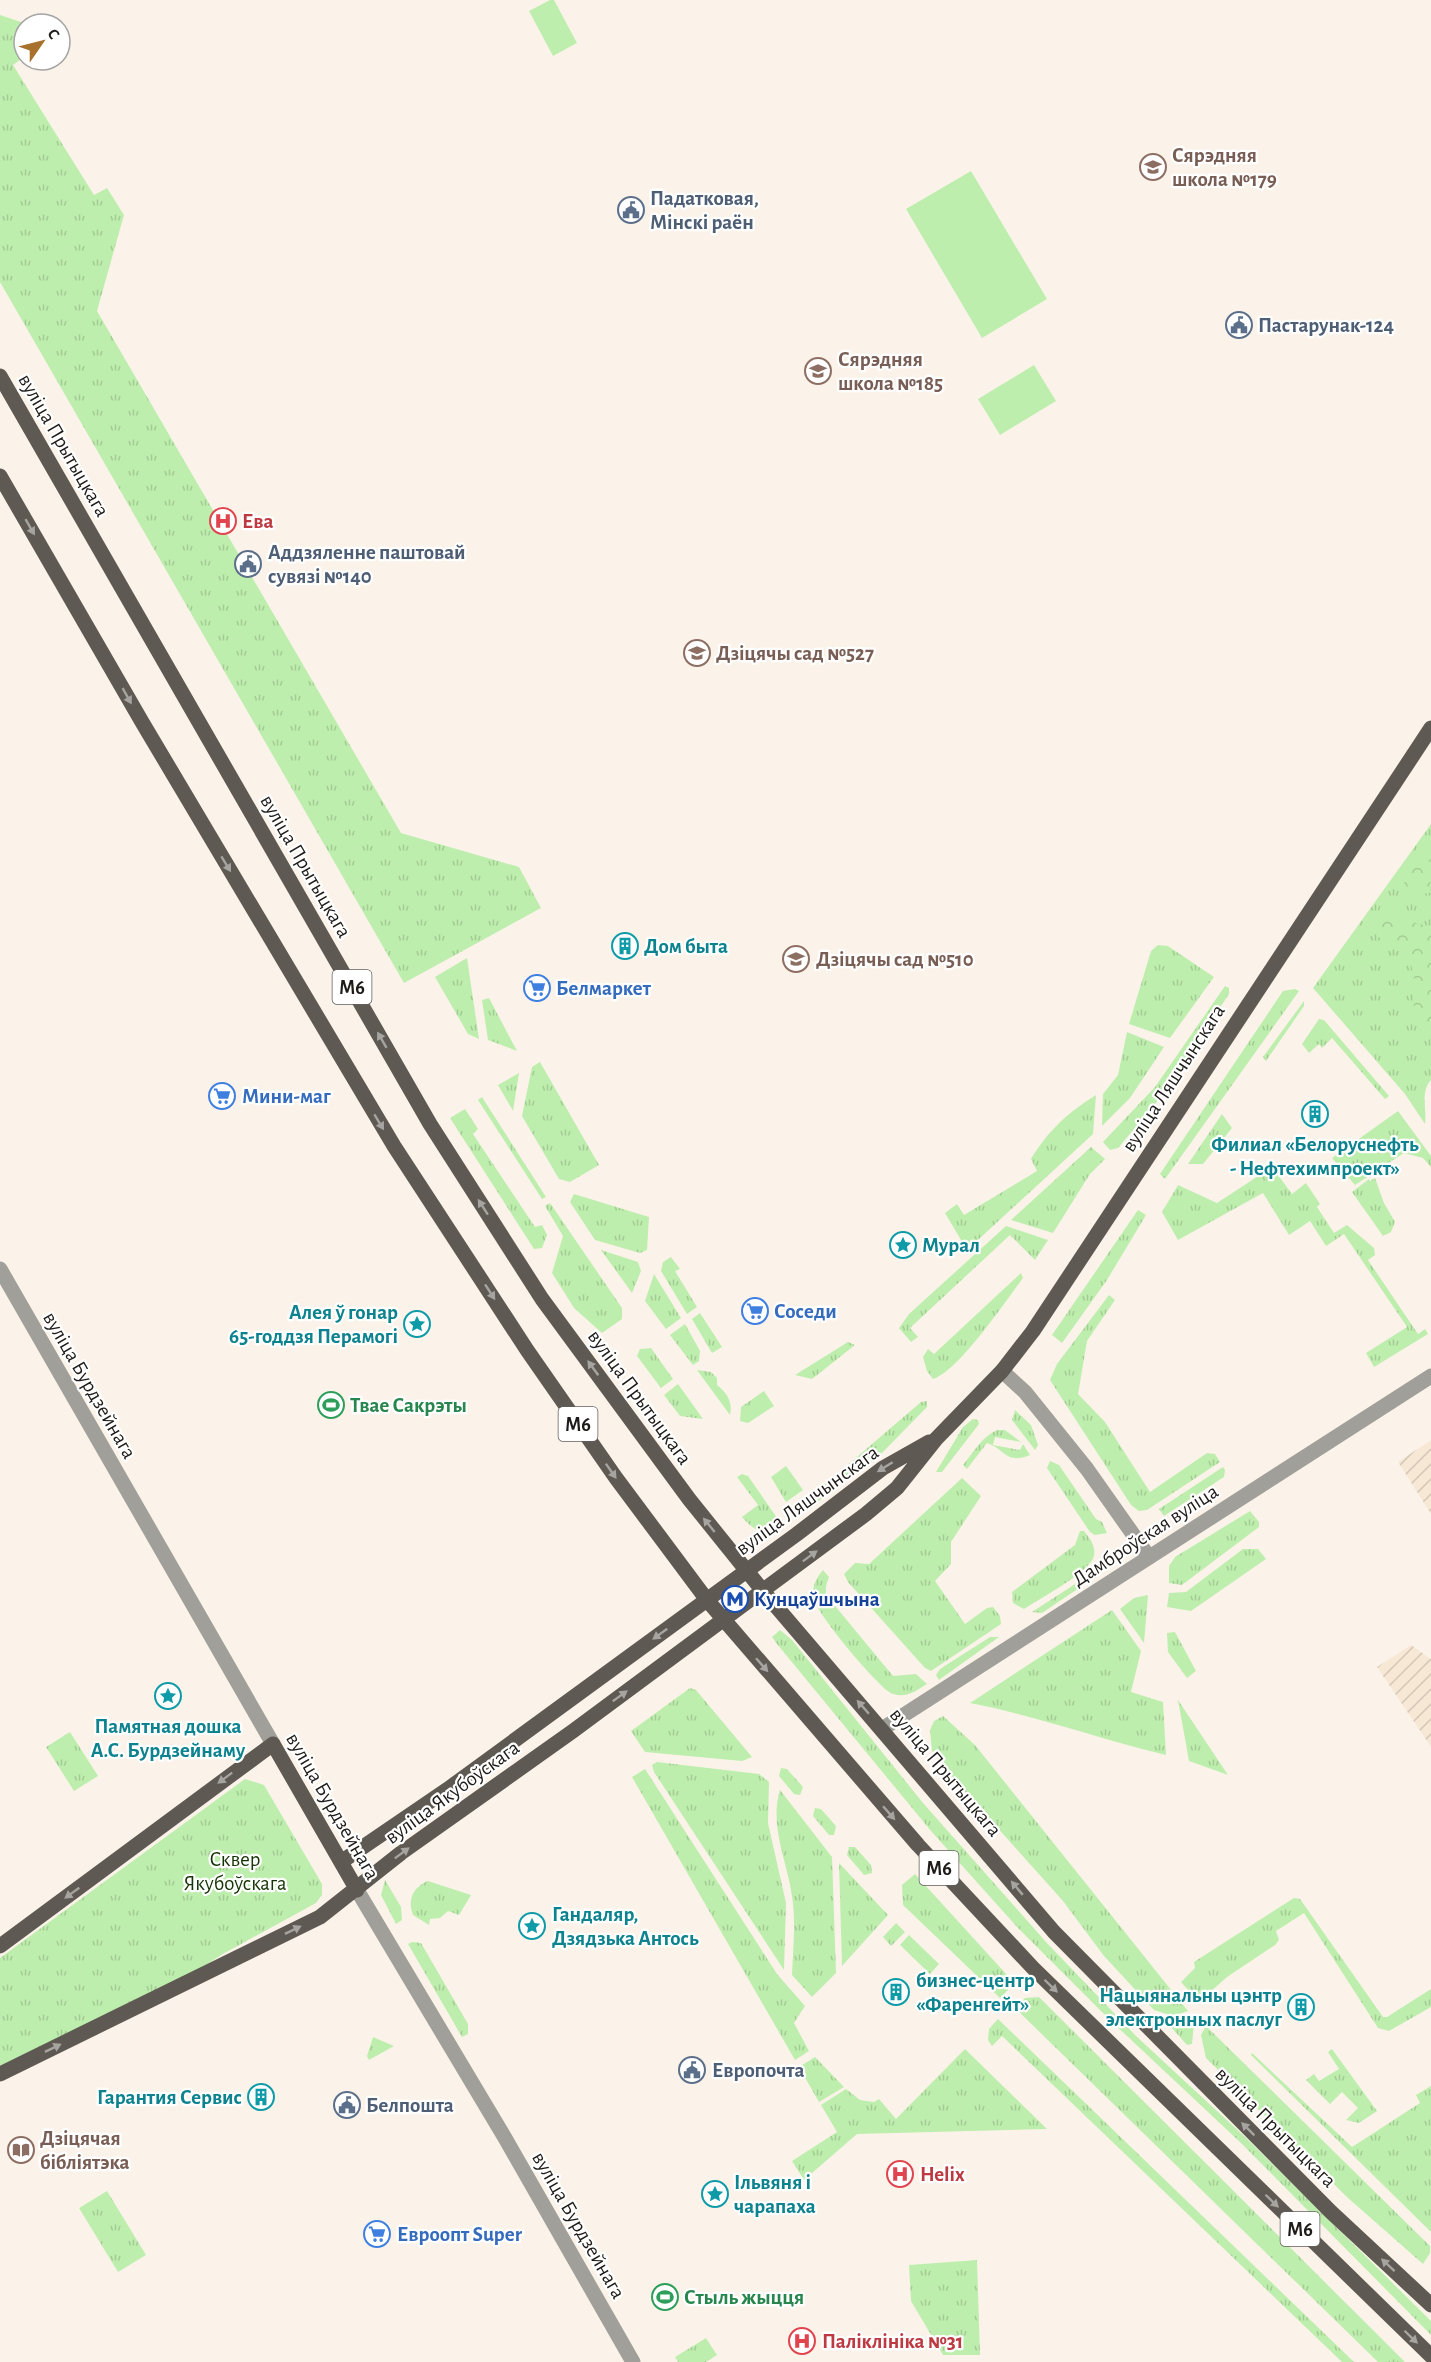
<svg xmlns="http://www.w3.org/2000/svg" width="1431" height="2362" font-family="'Alegreya Sans',sans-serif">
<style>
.industrial{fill:url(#industrial-furrows)}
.grass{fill:url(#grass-tufts)}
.forest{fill:url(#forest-crowns)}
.pitch{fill:#beeead}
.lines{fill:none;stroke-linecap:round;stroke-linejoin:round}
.minor{stroke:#a19f9a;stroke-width:15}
.major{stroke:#5e5952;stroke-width:15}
.oneway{fill:#a6a4a0}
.labels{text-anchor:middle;stroke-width:4.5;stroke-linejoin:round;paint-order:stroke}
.shield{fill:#fff;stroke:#625f5d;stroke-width:1.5}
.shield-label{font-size:20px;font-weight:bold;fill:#1e1b18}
.education-label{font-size:21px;font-weight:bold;fill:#785e54;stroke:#fff;text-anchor:start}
.service-label{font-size:21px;font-weight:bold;fill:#4e5e75;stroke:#fff;text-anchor:start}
.street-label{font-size:21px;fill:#1e1b18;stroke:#fff}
.health-label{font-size:21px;font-weight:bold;fill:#be3a42;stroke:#fff;text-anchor:start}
.culture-label{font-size:21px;font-weight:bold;fill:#0d838f;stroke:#fff;text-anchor:start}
.shop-label{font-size:21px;font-weight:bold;fill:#366cbe;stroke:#fff;text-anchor:start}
.leisure-label{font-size:21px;font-weight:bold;fill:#27864d;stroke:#fff;text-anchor:start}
.transit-label{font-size:21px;font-weight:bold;fill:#164399;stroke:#fff;text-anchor:start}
.park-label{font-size:21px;fill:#143404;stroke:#fff}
</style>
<defs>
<pattern id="industrial-furrows" width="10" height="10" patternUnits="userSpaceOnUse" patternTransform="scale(1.5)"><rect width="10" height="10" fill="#f7e8d5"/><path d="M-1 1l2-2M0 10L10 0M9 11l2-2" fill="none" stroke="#d3c6b6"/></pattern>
<pattern id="grass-tufts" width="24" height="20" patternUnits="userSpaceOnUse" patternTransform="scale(1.5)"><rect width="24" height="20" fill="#beeead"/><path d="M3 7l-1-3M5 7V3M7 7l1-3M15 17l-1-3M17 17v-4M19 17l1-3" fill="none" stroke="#a3cc94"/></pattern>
<pattern id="forest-crowns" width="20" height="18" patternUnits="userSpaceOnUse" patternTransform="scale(1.5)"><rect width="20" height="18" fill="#beeead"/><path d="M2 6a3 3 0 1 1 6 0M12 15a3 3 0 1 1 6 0" fill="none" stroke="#a3cc94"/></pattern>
</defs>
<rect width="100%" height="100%" fill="#fbf3e9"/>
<path class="industrial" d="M1431 1440V1514L1398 1462Z
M1411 1645 1431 1659V1747L1377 1667Z"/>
<path class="grass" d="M0 15 27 24H24V57L13 65 94 195 107 188 124 215 97 311 401 833 519 867 541 908 404 983 0 282Z
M1431 824V1080C1420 1092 1427 1109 1425 1124L1405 1094 1313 988Z
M1158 945 1168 946 1214 977 1170 1038 1129 1024 1151 951Z
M467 958 479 1039 468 1034 435 977Z
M1225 986 1229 988V994L1156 1103 1118 1148 1110 1150 1103 1142 1155 1087Z
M1295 989 1299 991 1165 1179 1160 1174 1283 991Z
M489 998 517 1051 488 1040 482 1000Z
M1304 1001V1006L1266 1061 1263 1057Z
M1319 1019 1324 1020 1389 1096 1385 1099 1332 1038 1322 1048 1319 1044 1309 1053 1302 1044Z
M1127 1032 1164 1047 1130 1098 1102 1126 1103 1094 1118 1075Z
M540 1062 599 1165 570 1182 559 1179 522 1116 532 1067Z
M519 1073 513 1111 498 1085Z
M1096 1095 1093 1134 967 1250 945 1213 957 1204 964 1215 1037 1171 1031 1159C1048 1131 1067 1113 1096 1095Z
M482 1097 546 1197 542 1199 478 1100Z
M465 1109 478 1129 473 1134 535 1227 542 1225 547 1235 542 1248 534 1249 450 1118Z
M1398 1111 1431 1156V1167L1423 1158 1404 1153 1355 1185 1332 1158Z
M1222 1114 1232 1128 1203 1164H1188Z
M1091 1147 1105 1159 1090 1174 1053 1233 1011 1220Z
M1272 1167 1292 1194 1306 1183 1320 1204 1317 1207 1334 1233 1347 1225 1374 1248 1375 1255 1368 1260 1418 1334 1425 1329 1428 1334 1374 1367 1366 1353 1407 1327 1344 1234 1326 1246 1310 1221 1289 1235 1263 1193 1178 1240 1162 1212 1178 1185 1217 1203Z
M1375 1178 1384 1203 1395 1222 1391 1232 1383 1236 1352 1192 1369 1179 1370 1181Z
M574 1194 649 1217 647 1250 640 1253 595 1240 570 1202Z
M550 1203 622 1308V1319L602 1333 574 1308 552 1273 563 1236 545 1206Z
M1138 1210 1146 1215 1107 1280 1062 1343 1052 1335Z
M1006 1226 1048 1240 1035 1260 1010 1235 910 1328 918 1337 911 1342 899 1328 909 1314Z
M601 1250 638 1262 641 1271 632 1293Z
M671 1257 680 1269 675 1271 697 1307 687 1314 661 1271 663 1262Z
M1021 1273 1023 1278C1005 1302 958 1372 933 1379L927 1371 923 1357 928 1349 934 1354Z
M654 1274 681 1318 666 1329 645 1301Z
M1109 1295 1115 1300 1087 1341 1078 1394 1105 1422 1150 1492 1207 1453 1215 1454 1220 1462 1147 1510 1139 1511 1131 1505 1050 1380 1057 1364Z
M700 1313 722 1347 712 1353 692 1319Z
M685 1324 700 1351 699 1361 693 1365 670 1335Z
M848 1342 855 1345 812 1379 795 1375Z
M651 1348 673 1379 661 1388 637 1356 640 1349Z
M697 1370 711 1372 717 1378V1385C727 1393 733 1402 730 1415Z
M678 1384 703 1419 680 1416 664 1395Z
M764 1391 774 1406 748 1423 740 1421 741 1407Z
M927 1401V1407L877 1458 797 1517 791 1509 822 1487 921 1402Z
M1015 1410 1031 1425 1038 1445 1035 1450 1012 1420Z
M973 1419 978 1420 979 1424 942 1472H936L963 1427Z
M998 1430H1005L1021 1442 995 1437 993 1445 1020 1450 1023 1444 1030 1455C1006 1465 1005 1449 987 1443L967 1469 963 1465C973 1453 983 1435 998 1430Z
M1050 1461 1059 1465 1096 1519 1102 1522 1107 1533 1095 1535 1090 1532 1047 1468Z
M786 1466 803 1490 786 1502 771 1477Z
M1223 1467 1225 1470 1224 1477 1164 1516 1159 1509Z
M742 1474 748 1476 784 1528C766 1538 754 1531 742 1517L758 1505 737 1477Z
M962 1478 981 1496 951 1542V1564L935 1581 965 1624 987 1608 993 1607 1000 1616 1001 1624 931 1671 925 1668 848 1582 844 1574 855 1563 869 1564Z
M1250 1511 1259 1522V1527L1182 1585 1169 1583V1566L1175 1557Z
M1080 1531H1084C1090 1539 1096 1546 1094 1556 1090 1572 1039 1599 1024 1609L1013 1603 1012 1592 1075 1545Z
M1243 1549H1258L1266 1559 1191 1611 1167 1607 1169 1593 1186 1592Z
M823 1570 829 1577 826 1586V1595L893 1676 916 1674 927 1684C916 1691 907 1698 893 1694 881 1691 816 1613 814 1599 811 1588 816 1578 823 1570Z
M1089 1575 1088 1582 1042 1613 1032 1612Z
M1148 1595 1144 1643 1120 1609 1134 1598Z
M1112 1610 1141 1651 1131 1692 1163 1702 1166 1755C1100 1739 1037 1716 970 1703Z
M780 1630 792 1640 923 1803 1046 1942 1136 2036 1244 2136 1431 2321V2335L1241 2143 1110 2020 1018 1928 931 1831 777 1644 772 1637Z
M1175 1632 1196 1671 1187 1678 1168 1652 1167 1633Z
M990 1637H999L939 1680 936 1675 940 1669Z
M690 1688 696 1690 752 1757 742 1761 645 1752 631 1731Z
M1178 1700 1228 1775 1189 1761Z
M943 1716 975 1745 1188 2011 1173 2016 1154 2010 1104 1956 1063 1901 951 1776 932 1751 930 1730 934 1721Z
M70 1732 98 1776 74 1791 46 1747Z
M657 1762 759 1774 769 1782 768 1823 786 1903 784 1970 654 1772 652 1765Z
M781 1768 787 1769 803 1787 800 1795 794 1794 779 1776Z
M645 1769 777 1974 805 2006 794 2023 809 2051 795 2060 632 1777Z
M245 1779 264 1785 322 1884V1895L316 1903 221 1955 176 1985 0 2069V1958Z
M780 1790 832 1857 836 1973 812 1997 792 1975C793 1949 796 1921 792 1896 787 1861 769 1826 780 1790Z
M815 1808 821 1809 836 1826 834 1835H829L813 1816Z
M849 1847H855L871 1865 872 1873 864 1875 847 1855Z
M839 1863 888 1915 842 1966Z
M915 1874 1007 1975 1008 1990 1000 1998 903 1905 902 1885Z
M385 1880 401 1907 402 1920 396 1924 381 1895Z
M428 1881 471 1895 459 1915 448 1911 440 1918 430 1919 429 1925 413 1915C407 1900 413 1887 428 1881Z
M1294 1898 1300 1899 1383 2017H1387L1431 1989V2007L1389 2031 1378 2028 1304 1913 1276 1931 1279 1940 1275 1945 1227 1977 1199 2002 1181 1982 1195 1968 1194 1962Z
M896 1923 905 1932 891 1946 883 1937Z
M909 1935 939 1964 930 1974 900 1945Z
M412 1942 421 1943 468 2024V2034L462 2037 408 1944Z
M1039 1997 1405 2362H1378L1015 2008 1025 1998Z
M998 2019 1354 2362H1342L1002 2036 992 2046 988 2040 989 2029Z
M1190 2021 1194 2023 1192 2044 1187 2045 1170 2026Z
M1206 2026 1430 2246V2253L1423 2264 1348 2198 1206 2058 1201 2035Z
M373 2037 394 2046 369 2060 367 2056Z
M965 2049 1047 2129 857 2134 804 2180 792 2161 837 2132 821 2105 846 2089 860 2100 874 2102 879 2099 896 2119Z
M1332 2049 1377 2111 1359 2123 1346 2120 1358 2108 1342 2092 1330 2104 1306 2080 1314 2074 1319 2081 1339 2069 1328 2052Z
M1252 2053 1352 2147 1420 2103 1416 2095 1431 2086V2232L1251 2055Z
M815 2057 844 2087 819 2102 799 2067Z
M107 2191 146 2255 118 2272 79 2208Z
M977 2260 980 2355H943L911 2301 909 2265Z
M706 2338 717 2355 706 2362H678L675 2357Z"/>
<path class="forest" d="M1415 858 1431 862 1430 893 1419 894 1404 885 1408 863Z
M1381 906 1397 918 1431 927V1025C1407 1014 1415 1001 1414 981 1414 972 1410 962 1407 953L1377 936 1374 922Z"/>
<path class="pitch" d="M550 0H554L577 43 553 56 529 11Z
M971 171 1047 299 982 338 906 209Z
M1034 365 1056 401 1000 435 978 399Z"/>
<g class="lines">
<path class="minor" d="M0 1269 273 1744
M1002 1371 1025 1392 1087 1469 1149 1557
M882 1729 1431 1376
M357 1890 505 2138 633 2362"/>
<path class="major" d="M0 376 430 1124 542 1299 689 1499 763 1591 1054 1932 1331 2212 1431 2305
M0 476 142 722 394 1146 527 1350 616 1478 707 1600 918 1845 1033 1968 1431 2356
M341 1862 448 1789 797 1534 883 1468 929 1442
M0 1946 273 1744 357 1890
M0 2074 320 1917 401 1853 573 1731 866 1514 897 1488 936 1439 1002 1371 1033 1331 1431 728"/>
</g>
<defs><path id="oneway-solid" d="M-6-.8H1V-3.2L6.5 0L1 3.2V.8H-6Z" transform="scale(1.5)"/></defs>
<g class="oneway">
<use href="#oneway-solid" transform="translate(30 527) rotate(60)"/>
<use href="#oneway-solid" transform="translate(127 696) rotate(61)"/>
<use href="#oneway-solid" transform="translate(226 864) rotate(59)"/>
<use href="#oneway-solid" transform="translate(382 1040) rotate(-120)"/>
<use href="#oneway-solid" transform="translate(379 1122) rotate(59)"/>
<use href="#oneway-solid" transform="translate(483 1207) rotate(-123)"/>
<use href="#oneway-solid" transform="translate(490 1292) rotate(57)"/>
<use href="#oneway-solid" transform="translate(593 1368) rotate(-126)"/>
<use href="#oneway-solid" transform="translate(885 1467) rotate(148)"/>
<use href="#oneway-solid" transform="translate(611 1471) rotate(55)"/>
<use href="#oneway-solid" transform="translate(709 1525) rotate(-129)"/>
<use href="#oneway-solid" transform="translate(810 1556) rotate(-37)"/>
<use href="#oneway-solid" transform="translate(660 1634) rotate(144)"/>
<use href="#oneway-solid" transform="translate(762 1665) rotate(49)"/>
<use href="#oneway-solid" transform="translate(620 1696) rotate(-36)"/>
<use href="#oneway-solid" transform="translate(863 1707) rotate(-131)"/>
<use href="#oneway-solid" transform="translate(225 1778) rotate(143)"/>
<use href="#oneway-solid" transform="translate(889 1813) rotate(49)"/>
<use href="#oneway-solid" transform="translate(402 1853) rotate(-37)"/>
<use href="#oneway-solid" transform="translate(1017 1888) rotate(-130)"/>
<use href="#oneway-solid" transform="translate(72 1893) rotate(144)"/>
<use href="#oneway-solid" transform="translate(293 1930) rotate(-26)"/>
<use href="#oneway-solid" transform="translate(1051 1986) rotate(44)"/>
<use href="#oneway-solid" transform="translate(53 2048) rotate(-26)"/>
<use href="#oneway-solid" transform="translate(1248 2129) rotate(-135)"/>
<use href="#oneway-solid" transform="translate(1272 2201) rotate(44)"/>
<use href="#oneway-solid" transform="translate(1388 2265) rotate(-137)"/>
<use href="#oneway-solid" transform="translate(1411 2337) rotate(44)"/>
</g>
<defs>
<symbol id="school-ring" viewBox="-11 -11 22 22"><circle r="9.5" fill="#fff" stroke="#8d6e63" stroke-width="1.5"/><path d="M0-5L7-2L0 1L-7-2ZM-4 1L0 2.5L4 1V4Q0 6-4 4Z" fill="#8d6e63"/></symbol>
<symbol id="civic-ring" viewBox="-11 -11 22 22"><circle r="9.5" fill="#fff" stroke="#5c6f8a" stroke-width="1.5"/><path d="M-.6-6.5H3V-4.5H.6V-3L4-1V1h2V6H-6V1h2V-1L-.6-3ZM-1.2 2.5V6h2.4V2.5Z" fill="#5c6f8a"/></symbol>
<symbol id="hospital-ring" viewBox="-11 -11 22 22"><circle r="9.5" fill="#fff" stroke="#e0444e" stroke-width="1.5"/><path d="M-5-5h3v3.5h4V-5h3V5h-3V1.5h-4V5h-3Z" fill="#e0444e"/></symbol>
<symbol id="building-ring" viewBox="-11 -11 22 22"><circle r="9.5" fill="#fff" stroke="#0f9aa8" stroke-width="1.5"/><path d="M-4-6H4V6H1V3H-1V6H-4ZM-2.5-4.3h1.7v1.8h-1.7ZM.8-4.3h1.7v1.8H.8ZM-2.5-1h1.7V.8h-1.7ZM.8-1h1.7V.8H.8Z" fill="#0f9aa8"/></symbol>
<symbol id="supermarket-ring" viewBox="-11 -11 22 22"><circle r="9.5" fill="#fff" stroke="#3f7fe0" stroke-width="1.5"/><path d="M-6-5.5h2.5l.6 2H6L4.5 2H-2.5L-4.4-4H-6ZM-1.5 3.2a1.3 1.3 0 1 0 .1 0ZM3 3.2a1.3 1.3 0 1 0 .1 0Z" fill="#3f7fe0"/></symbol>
<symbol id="sight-ring" viewBox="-11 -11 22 22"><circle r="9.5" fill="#fff" stroke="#0f9aa8" stroke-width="1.5"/><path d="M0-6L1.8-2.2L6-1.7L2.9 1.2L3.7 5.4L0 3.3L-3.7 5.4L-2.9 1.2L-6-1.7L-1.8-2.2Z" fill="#0f9aa8"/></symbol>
<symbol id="stadium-ring" viewBox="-11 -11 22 22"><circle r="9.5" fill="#fff" stroke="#2e9e5b" stroke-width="1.5"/><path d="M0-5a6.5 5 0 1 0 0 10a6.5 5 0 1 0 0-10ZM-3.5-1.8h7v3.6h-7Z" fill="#2e9e5b"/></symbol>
<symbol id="metro-ring" viewBox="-11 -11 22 22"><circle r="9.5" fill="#fff" stroke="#1a4fb4" stroke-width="1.5"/><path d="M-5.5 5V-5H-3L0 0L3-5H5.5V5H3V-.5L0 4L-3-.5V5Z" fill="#1a4fb4"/></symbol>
<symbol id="library-ring" viewBox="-11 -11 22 22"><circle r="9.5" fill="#fff" stroke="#8d6e63" stroke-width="1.5"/><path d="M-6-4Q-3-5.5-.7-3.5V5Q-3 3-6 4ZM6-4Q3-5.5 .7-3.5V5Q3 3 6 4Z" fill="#8d6e63"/></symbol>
</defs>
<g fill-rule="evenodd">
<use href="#school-ring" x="1138" y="152" width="30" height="30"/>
<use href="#civic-ring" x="616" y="195" width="30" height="30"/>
<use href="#civic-ring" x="1224" y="310" width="30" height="30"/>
<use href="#school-ring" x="803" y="356" width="30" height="30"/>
<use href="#hospital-ring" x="208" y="506" width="30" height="30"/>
<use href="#civic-ring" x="233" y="549" width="30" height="30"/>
<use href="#school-ring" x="682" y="638" width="30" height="30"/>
<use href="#building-ring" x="610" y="931" width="30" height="30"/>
<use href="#school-ring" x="781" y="944" width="30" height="30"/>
<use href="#supermarket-ring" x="522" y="973" width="30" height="30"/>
<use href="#supermarket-ring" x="207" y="1081" width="30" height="30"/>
<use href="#building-ring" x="1300" y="1099" width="30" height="30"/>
<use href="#sight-ring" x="888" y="1230" width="30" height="30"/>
<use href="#supermarket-ring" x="740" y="1296" width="30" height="30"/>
<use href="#sight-ring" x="402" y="1309" width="30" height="30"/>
<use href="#stadium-ring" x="316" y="1390" width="30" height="30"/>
<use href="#metro-ring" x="720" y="1584" width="30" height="30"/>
<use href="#sight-ring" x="153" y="1681" width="30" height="30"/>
<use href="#sight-ring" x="517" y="1911" width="30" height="30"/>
<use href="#building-ring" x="881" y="1977" width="30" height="30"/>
<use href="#building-ring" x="1286" y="1992" width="30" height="30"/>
<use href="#civic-ring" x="677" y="2055" width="30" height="30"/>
<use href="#building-ring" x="246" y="2082" width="30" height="30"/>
<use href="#civic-ring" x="332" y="2090" width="30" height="30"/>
<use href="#library-ring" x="6" y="2135" width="30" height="30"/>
<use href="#hospital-ring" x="885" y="2159" width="30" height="30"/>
<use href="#sight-ring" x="700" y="2179" width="30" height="30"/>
<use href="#supermarket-ring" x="362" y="2219" width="30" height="30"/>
<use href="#stadium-ring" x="650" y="2282" width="30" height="30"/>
<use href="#hospital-ring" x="787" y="2326" width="30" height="30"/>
</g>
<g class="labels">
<g class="shield">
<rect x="332.5" y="970" width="39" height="34" rx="4.5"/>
<rect x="558.5" y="1407" width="39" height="34" rx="4.5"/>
<rect x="919.5" y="1851" width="39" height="34" rx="4.5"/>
<rect x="1280.5" y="2212" width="39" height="34" rx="4.5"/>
</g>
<g class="shield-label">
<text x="352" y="994">М6</text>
<text x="578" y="1431">М6</text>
<text x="939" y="1875">М6</text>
<text x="1300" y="2236">М6</text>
</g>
<g class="education-label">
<text x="1172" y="162">Сярэдняя<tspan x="1172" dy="24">школа №179</tspan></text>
<text x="838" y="366">Сярэдняя<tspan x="838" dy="24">школа №185</tspan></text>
<text x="716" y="660">Дзіцячы сад №527</text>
<text x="816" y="966">Дзіцячы сад №510</text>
<text x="40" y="2145">Дзіцячая<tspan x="40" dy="24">бібліятэка</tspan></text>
</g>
<g class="service-label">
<text x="650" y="205">Падатковая,<tspan x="650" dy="24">Мінскі раён</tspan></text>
<text x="1258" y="332">Пастарунак-124</text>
<text x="268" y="559">Аддзяленне паштовай<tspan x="268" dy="24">сувязі №140</tspan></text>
<text x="712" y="2077">Европочта</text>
<text x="366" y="2112">Белпошта</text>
</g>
<g class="street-label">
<text transform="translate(64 445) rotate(60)" y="7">вуліца Прытыцкага</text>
<text transform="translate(306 866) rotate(60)" y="7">вуліца Прытыцкага</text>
<text transform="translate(1173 1078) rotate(-57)" y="7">вуліца Ляшчынскага</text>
<text transform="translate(90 1385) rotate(60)" y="7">вуліца Бурдзейнага</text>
<text transform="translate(640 1397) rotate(54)" y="7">вуліца Прытыцкага</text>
<text transform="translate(807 1500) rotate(-36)" y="7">вуліца Ляшчынскага</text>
<text transform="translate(1145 1535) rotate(-33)" y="7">Дамброўская вуліца</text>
<text transform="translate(946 1772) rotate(50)" y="7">вуліца Прытыцкага</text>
<text transform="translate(452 1792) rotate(-36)" y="7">вуліца Якубоўскага</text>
<text transform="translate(333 1806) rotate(60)" y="7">вуліца Бурдзейнага</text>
<text transform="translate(1276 2127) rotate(45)" y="7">вуліца Прытыцкага</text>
<text transform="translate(579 2225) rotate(60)" y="7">вуліца Бурдзейнага</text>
</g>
<g class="health-label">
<text x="242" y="528">Ева</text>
<text x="920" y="2181">Helix</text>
<text x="822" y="2348">Паліклініка №31</text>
</g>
<g class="culture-label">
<text x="644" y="953">Дом быта</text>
<text x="1315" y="1151" text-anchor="middle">Филиал «Белоруснефть<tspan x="1315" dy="24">- Нефтехимпроект»</tspan></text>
<text x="922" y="1252">Мурал</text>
<text x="398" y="1319" text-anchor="end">Алея ў гонар<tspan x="398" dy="24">65-годдзя Перамогі</tspan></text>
<text x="168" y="1733" text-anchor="middle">Памятная дошка<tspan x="168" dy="24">А.С. Бурдзейнаму</tspan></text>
<text x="552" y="1921">Гандаляр,<tspan x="552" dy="24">Дзядзька Антось</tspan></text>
<text x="916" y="1987">бизнес-центр<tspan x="916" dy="24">«Фаренгейт»</tspan></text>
<text x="1282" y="2002" text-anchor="end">Нацыянальны цэнтр<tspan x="1282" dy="24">электронных паслуг</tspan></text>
<text x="242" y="2104" text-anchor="end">Гарантия Сервис</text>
<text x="734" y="2189">Ільвяня і<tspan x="734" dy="24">чарапаха</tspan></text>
</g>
<g class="shop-label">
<text x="556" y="995">Белмаркет</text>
<text x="242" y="1103">Мини-маг</text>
<text x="774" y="1318">Соседи</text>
<text x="397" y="2241">Евроопт Super</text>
</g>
<g class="leisure-label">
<text x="350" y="1412">Твае Сакрэты</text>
<text x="684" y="2304">Стыль жыцця</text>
</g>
<g class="transit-label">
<text x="754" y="1606">Кунцаўшчына</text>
</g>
<g class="park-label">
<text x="235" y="1866">Сквер<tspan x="235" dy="24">Якубоўскага</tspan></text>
</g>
</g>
<g transform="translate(42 42) rotate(55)"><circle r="28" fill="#ffffff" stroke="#a5a4a3" stroke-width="1.5"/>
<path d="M0-4.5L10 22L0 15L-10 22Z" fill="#a8722d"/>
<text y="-9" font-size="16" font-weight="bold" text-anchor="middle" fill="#1e1b18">С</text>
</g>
</svg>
